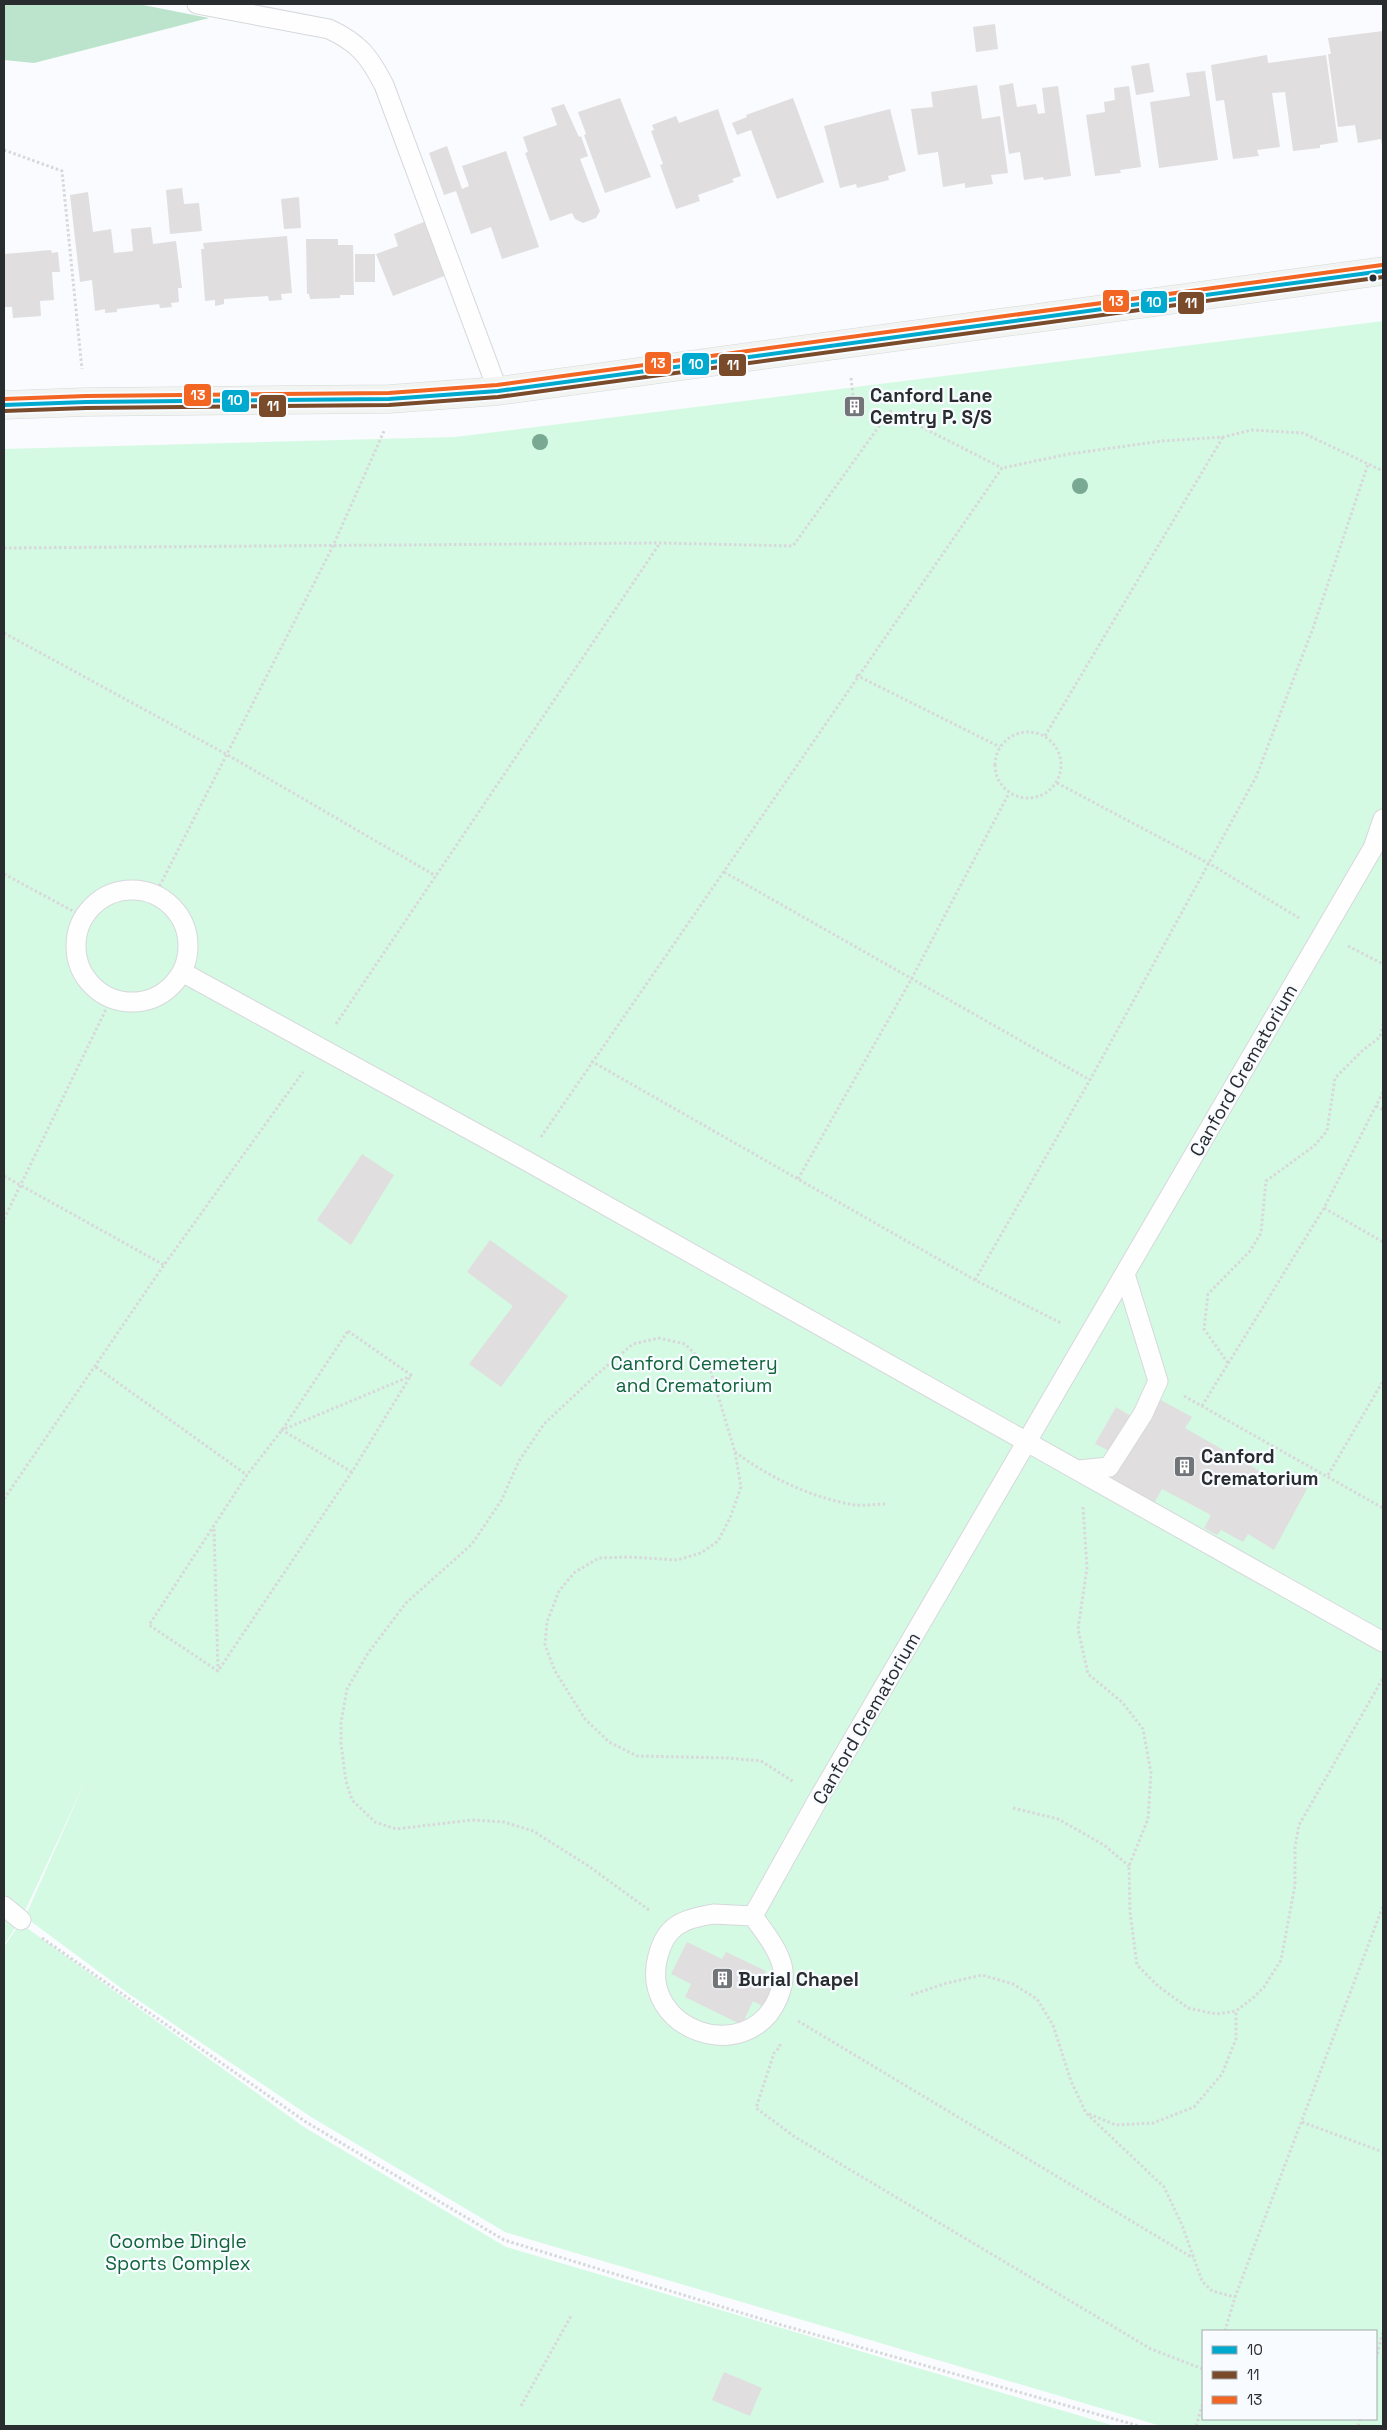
<svg xmlns="http://www.w3.org/2000/svg" width="1387" height="2430" font-family="'Space Grotesk',sans-serif">
<style>
.green{fill:#d5fae3;fill-rule:evenodd}
.forest{fill:#bce4cc}
.building{fill:#e0dedf}
.lines{fill:none;stroke-linecap:round;stroke-linejoin:round}
.service-casing{stroke:#d6d8db;stroke-width:21}
.primary-casing{stroke:#d6d8da;stroke-width:29}
.path{stroke:#d8d8da;stroke-width:3;stroke-dasharray:2.5 2.5;stroke-linecap:butt}
.service{stroke:#fefeff;stroke-width:19}
.primary{stroke:#f1f4f0;stroke-width:28}
.bus-1-casing{stroke:#f8fbff;stroke-width:8}
.bus-2-casing{stroke:#f8fbff;stroke-width:8}
.bus-3-casing{stroke:#f8fbff;stroke-width:8}
.bus-1{stroke:#00a9ce;stroke-width:4}
.bus-2{stroke:#7a4b2a;stroke-width:4}
.bus-3{stroke:#f26522;stroke-width:4}
.tree{fill:#79a893}
.bus-dot{fill:#2a2d30;stroke:#f8fbff;stroke-width:2}
.labels{text-anchor:middle;stroke-width:4.5;stroke-linejoin:round;paint-order:stroke}
.poi-label{font-size:19px;font-weight:bold;fill:#2a2d30;stroke:#f8fbff;text-anchor:start}
.street-label{font-size:19px;fill:#2a2d30;stroke:#f8fbff}
.park-label{font-size:19px;fill:#11653b;stroke:#f8fbff}
.line-badge{stroke:#f8fbff;stroke-width:2}
.badge-label{font-size:14px;text-anchor:middle;font-weight:bold;fill:#fff}
</style>
<rect width="100%" height="100%" fill="#f9fbfe"/>
<path class="green" d="M1383 321V2426H1161L505 2232 311 2117 129 1994 25 1917 85 1782 24 1913 4 1897V449L455 437ZM1203 2331H1376V2419H1203Z
M4 1915 17 1925 4 1945Z
M20 1923 304 2127 506 2247 1115 2426H4V1947Z"/>
<path class="forest" d="M4 4H138L209 18 34 63 4 60Z"/>
<path class="building" d="M995 24 998 49 976 52 973 27Z
M1383 31V146H1382L1381 139 1358 143 1355 125 1338 127 1328 54H1331L1328 38Z
M1267 55 1268 63 1326 55 1338 142 1320 145V148L1293 151 1285 92 1272 93 1280 147 1257 150 1259 156 1233 159 1224 100 1216 101 1211 65Z
M1149 63 1154 92 1136 95 1131 66Z
M1205 71 1218 160 1159 168 1150 102 1190 96 1186 73Z
M1013 83 1017 107 1036 104 1038 114 1045 113 1042 88 1058 86 1071 176 1044 180 1043 177 1024 180 1020 152 1009 154 999 86Z
M977 85 982 119 1000 116 1008 173 991 175 993 184 965 188V183L943 187 938 152 918 155 911 109 933 107 931 92Z
M1129 86 1141 167 1120 170 1121 173 1095 176 1086 115 1105 112 1104 102 1115 100 1114 88Z
M620 98 651 177 605 193 584 135 586 134 578 112Z
M793 98 824 182 777 199 751 130 737 135 732 123 747 117 746 115Z
M564 104 579 137 581 136 588 156 580 159 600 211 596 218 583 223 575 219 572 213 550 221 525 153 528 152 523 137 557 125 551 108Z
M718 109 741 176 732 179 734 182 698 195 700 201 676 209 660 165 663 164 651 131 654 130 652 125 676 116 679 123Z
M890 109 906 171 888 176 889 180 857 188 856 184 840 188 824 126Z
M447 146 462 189 469 186 462 166 506 151 539 247 502 259 491 227 471 234 456 191 444 195 429 153Z
M182 188 184 204 199 203 202 231 170 234 166 190Z
M88 192 93 232 111 229 114 253 133 251 131 229 151 227 153 244 176 241 182 288H178L179 302 171 303 172 307 160 308 159 304 117 309V312L105 313V309L95 311 92 280 80 282 70 195Z
M299 197 301 228 284 229 281 199Z
M426 221 447 275 393 296 376 254 398 246 394 234Z
M287 236 292 293 281 294 282 300 269 301 268 296 224 299V304L215 306V300L205 301 201 249H204L203 243Z
M306 239H338V245H353L354 295H340V298L310 299 309 294H307Z
M51 250 52 253 58 252 60 272H52L54 300 40 301 41 316 13 318 12 307H4V254Z
M355 254H375V282H355Z
M860 398 862 412 848 414 846 400Z
M362 1154 394 1175 351 1245 317 1220Z
M490 1240 568 1296 501 1387 469 1364 513 1306 467 1272Z
M1159 1399 1192 1417 1185 1428 1277 1481 1280 1475 1307 1489 1274 1550 1248 1534 1243 1542 1221 1530 1217 1535 1204 1528 1211 1515 1162 1489 1152 1507 1109 1483 1124 1458 1095 1444 1116 1407 1144 1424Z
M687 1942 722 1959 726 1952 766 1971 760 1983 772 1989 764 2007 753 2001 742 2025 685 1997 691 1984 671 1974Z
M724 2372 762 2388 750 2416 712 2400Z"/>
<g class="lines">
<defs>
<path id="service" d="M197 4 329 29C359 43 369 56 384 85L498 391
M76 946a56 56 0 1 1 112 0a56 56 0 1 1-112 0Z
M182 972 525 1160 1383 1642
M1079 1470 1109 1467 1143 1414 1158 1381 1125 1274
M4 1906 21 1920
M713 1914 753 1916C764 1932 777 1947 782 1965 785 1976 782 1988 778 1998 748 2068 638 2031 658 1956 666 1925 683 1919 713 1914Z
M753 1916 816 1803 1373 848 1383 819"/>
<path id="primary" d="M4 405 86 402 389 399 498 391 1383 271"/>
</defs>
<use href="#service" class="service-casing"/>
<use href="#primary" class="primary-casing"/>
<path class="path" d="M4 150 62 171 82 369
M851 378 853 396
M4 548 660 543 793 546 890 411 1002 468
M4 633 226 754 436 876
M856 675 1000 747
M995 765a33 33 0 1 1 66 0a33 33 0 1 1-66 0Z
M1045 736 1223 437
M1057 783 1210 864 1299 918
M724 872 1090 1080
M4 874 84 917
M155 895 333 546 384 431
M1348 946 1383 964
M336 1024 660 543
M591 1061 975 1280 1061 1323
M1376 1106 1383 1110
M541 1137 1002 468 1069 454 1162 441 1223 437 1252 430 1303 433 1383 471
M4 1176 164 1265
M798 1179 912 978 1009 793
M1324 1208 1383 1242
M4 1219 111 999
M975 1280 1090 1080 1256 777 1313 628 1368 464
M348 1331 411 1375 352 1472 218 1671 149 1625 247 1475 282 1430Z
M1228 1363 1204 1329 1208 1294 1250 1251 1261 1233 1266 1181 1314 1146 1327 1131 1335 1078 1362 1051 1380 1037 1383 1024
M96 1367 247 1475
M1184 1396 1383 1508
M1202 1406 1324 1208 1383 1092
M735 1452C770 1478 812 1498 855 1505 865 1506 876 1504 886 1504
M352 1472 282 1430 411 1376
M1328 1475 1383 1381
M4 1499 164 1265 303 1072
M1083 1507 1087 1568 1078 1629 1088 1674 1122 1702 1143 1729 1151 1773 1148 1819 1129 1866 1130 1912 1137 1965 1158 1986 1188 2008 1216 2014 1236 2011 1253 1998 1264 1987 1281 1960 1295 1885V1847L1299 1825 1383 1678
M214 1529 218 1670
M1013 1808 1058 1819 1104 1845 1129 1866
M649 1910 587 1865 533 1831 504 1822 472 1820 396 1829 375 1822 352 1800 346 1781 341 1744V1723L347 1689 368 1653 406 1603 472 1544 501 1501 519 1461 544 1424 595 1376 633 1344 659 1338 685 1344 710 1369 735 1452 741 1487 730 1518 718 1541 701 1553 677 1560 629 1557 599 1558 575 1572 559 1591 547 1622 545 1645 555 1671 585 1719 609 1742 637 1756 728 1758 761 1761 794 1782
M42 1938 306 2122 504 2240 778 2324 1139 2426
M911 1995 947 1983 982 1975 1013 1984 1037 1999 1053 2025 1071 2081 1086 2113 1164 2187 1182 2225 1202 2281 1212 2291 1235 2297
M798 2021 1193 2258
M780 2044V2047L774 2053 756 2108 795 2137 1151 2349 1203 2369
M1089 2114 1116 2125 1153 2123 1194 2107 1222 2074 1236 2039V2012
M1302 2122 1383 2152
M1225 2331 1235 2297 1383 1906
M1376 2359 1383 2332
M521 2406 571 2316
M1196 2426 1203 2403
M1358 2426 1360 2419"/>
<use href="#service" class="service"/>
<use href="#primary" class="primary"/>
<defs>
<path id="bus-1" d="M4 405 86 402 389 399 498 391 1383 271"/>
<path id="bus-2" d="M4 411 86 408 389 405 498 397 1383 277"/>
<path id="bus-3" d="M4 399 86 396 389 393 497 385 1382 265"/>
</defs>
<use href="#bus-1" class="bus-1-casing"/>
<use href="#bus-2" class="bus-2-casing"/>
<use href="#bus-3" class="bus-3-casing"/>
<use href="#bus-1" class="bus-1"/>
<use href="#bus-2" class="bus-2"/>
<use href="#bus-3" class="bus-3"/>
</g>
<g class="tree">
<circle cx="540" cy="442" r="8"/>
<circle cx="1080" cy="486" r="8"/>
</g>
<defs>
<symbol id="building-square" viewBox="-11 -11 22 22"><rect x="-9" y="-9" width="18" height="18" rx="4" fill="#727578" stroke="#f8fbff"/><path d="M-4-6H4V6H1V3H-1V6H-4ZM-2.5-4.3h1.7v1.8h-1.7ZM.8-4.3h1.7v1.8H.8ZM-2.5-1h1.7V.8h-1.7ZM.8-1h1.7V.8H.8Z" fill="#fff"/></symbol>
</defs>
<g fill-rule="evenodd">
<use href="#building-square" x="842" y="394" width="25" height="25"/>
<use href="#building-square" x="1172" y="1454" width="25" height="25"/>
<use href="#building-square" x="710" y="1966" width="25" height="25"/>
</g>
<circle class="bus-dot" cx="1373" cy="278" r="4.5"/>
<g class="labels">
<g class="poi-label">
<text x="870" y="402">Canford Lane<tspan x="870" dy="22">Cemtry P. S/S</tspan></text>
<text x="1201" y="1463">Canford<tspan x="1201" dy="22">Crematorium</tspan></text>
<text x="738" y="1986">Burial Chapel</text>
</g>
<g class="street-label">
<text transform="translate(1243 1070) rotate(-60)" y="7">Canford Crematorium</text>
<text transform="translate(866 1718) rotate(-60)" y="7">Canford Crematorium</text>
</g>
<g class="park-label">
<text x="694" y="1370">Canford Cemetery<tspan x="694" dy="22">and Crematorium</tspan></text>
<text x="178" y="2248">Coombe Dingle<tspan x="178" dy="22">Sports Complex</tspan></text>
</g>
</g>
<g class="line-badge">
<rect x="1102" y="289" width="28" height="24" rx="5" fill="#f26522"/>
<rect x="1140" y="290" width="28" height="24" rx="5" fill="#00a9ce"/>
<rect x="1177" y="291" width="28" height="24" rx="5" fill="#7a4b2a"/>
<rect x="644" y="351" width="28" height="24" rx="5" fill="#f26522"/>
<rect x="681" y="352" width="29" height="24" rx="5" fill="#00a9ce"/>
<rect x="718" y="353" width="29" height="24" rx="5" fill="#7a4b2a"/>
<rect x="183" y="383" width="29" height="24" rx="5" fill="#f26522"/>
<rect x="221" y="389" width="29" height="24" rx="5" fill="#00a9ce"/>
<rect x="258" y="394" width="29" height="24" rx="5" fill="#7a4b2a"/>
</g>
<g class="badge-label">
<text x="1116" y="306">13</text>
<text x="1154" y="307">10</text>
<text x="1191" y="308">11</text>
<text x="658" y="368">13</text>
<text x="696" y="369">10</text>
<text x="733" y="370">11</text>
<text x="198" y="400">13</text>
<text x="235" y="405">10</text>
<text x="273" y="411">11</text>
</g>
<rect width="1387" height="2430" fill="none" stroke="#2a2d30" stroke-width="10"/>
<rect x="1202" y="2330" width="175" height="90" fill="#f8fbff" stroke="#a6a9ac"/>
<rect x="1212" y="2346" width="25" height="8" fill="#00a9ce" stroke="#a6a9ac"/>
<text x="1247" y="2355" font-size="15" fill="#2a2d30">10</text>
<rect x="1212" y="2371" width="25" height="8" fill="#7a4b2a" stroke="#a6a9ac"/>
<text x="1247" y="2380" font-size="15" fill="#2a2d30">11</text>
<rect x="1212" y="2396" width="25" height="8" fill="#f26522" stroke="#a6a9ac"/>
<text x="1247" y="2405" font-size="15" fill="#2a2d30">13</text>
</svg>
